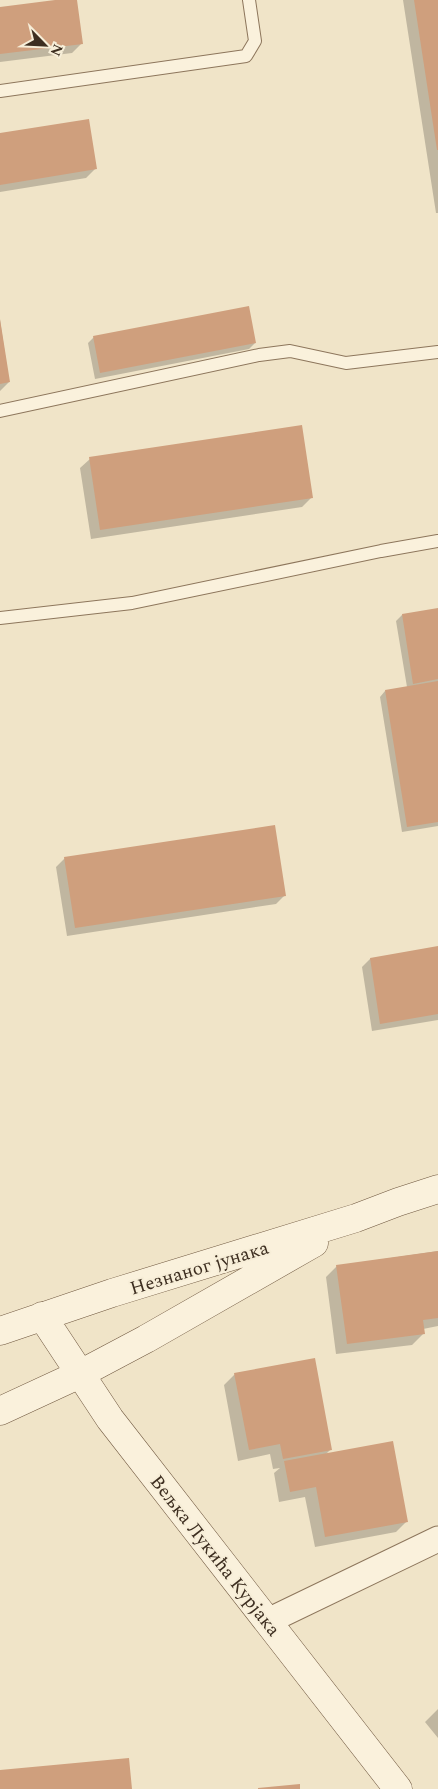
<svg xmlns="http://www.w3.org/2000/svg" width="438" height="1789" font-family="Spectral,serif">
<style>
.shadow{fill:#0003}
.building{fill:#cf9f7d}
.lines{fill:none;stroke-linecap:round;stroke-linejoin:round}
.lane-casing{stroke:#8d765c;stroke-width:14}
.street-casing{stroke:#8d765c;stroke-width:27}
.secondary-casing{stroke:#6f573f;stroke-width:29}
.lane{stroke:#faf1dc;stroke-width:12}
.street{stroke:#faf1dc;stroke-width:25}
.secondary{stroke:#faf1dc;stroke-width:28}
.labels{text-anchor:middle;stroke-width:4;stroke-linejoin:round;paint-order:stroke}
.street-label{font-size:19px;fill:#3d2e20;stroke:#f7eed8}
</style>
<rect width="100%" height="100%" fill="#f0e4c8"/>
<path class="shadow" d="M65 0H76L82 43 72 53 0 62V8Z
M403 0H438V213H436Z
M0 134 95 169 86 178 0 192Z
M0 320 9 382 0 391Z
M94 337 255 343 249 349 95 379 88 343Z
M90 459 311 498 302 507 91 539 80 468Z
M438 609V826L402 832 380 697 385 691 407 687 396 621 402 615Z
M65 858 284 896 276 904 67 936 56 867Z
M438 948V1020L372 1031 362 967 370 959Z
M438 1251V1326L423 1329V1334L412 1345 336 1354 326 1277 337 1266Z
M235 1374 331 1449 325 1455 407 1521 396 1532 315 1547 305 1497 279 1502 274 1473 280 1468 273 1469 270 1454 238 1461 224 1385Z
M438 1709V1738L425 1722Z"/>
<path class="building" d="M55 0H77L83 44 0 54V7Z
M414 0H438V150H437Z
M89 119 97 169 0 185V133Z
M249 306 256 343 100 373 93 336Z
M0 319 10 382 0 384Z
M302 425 313 498 100 530 89 457Z
M438 608V679L413 684 402 614Z
M438 681V822L407 827 385 690Z
M275 825 286 896 75 928 64 857Z
M438 946V1014L380 1024 370 958Z
M438 1251V1318L423 1320 425 1334 347 1344 336 1265Z
M315 1358 332 1450 283 1459 280 1444 249 1450 234 1373Z
M393 1441 408 1522 325 1537 316 1487 290 1492 284 1461Z
M129 1758 132 1789H0V1770Z
M300 1784V1789H258V1788Z"/>
<g class="lines">
<defs>
<path id="lane" d="M0 91 246 56 255 41 249 0
M0 411 259 355 290 351 346 363 438 352
M0 618 132 603 381 551 438 541"/>
<path id="street" d="M268 1621 438 1539"/>
<path id="secondary" d="M42 1316 110 1419 398 1789
M0 1331 112 1293 356 1218 398 1202 438 1189
M0 1411 80 1374 146 1339 314 1243"/>
</defs>
<use href="#lane" class="lane-casing"/>
<use href="#street" class="street-casing"/>
<use href="#secondary" class="secondary-casing"/>
<use href="#lane" class="lane"/>
<use href="#street" class="street"/>
<use href="#secondary" class="secondary"/>
</g>
<g class="labels">
<g class="street-label">
<text transform="translate(199 1267) rotate(-17)" y="7">Незнаног јунака</text>
<text transform="translate(216 1555) rotate(52)" y="7">Вељка Лукића Курјака</text>
</g>
</g>
<g transform="translate(45 45) rotate(114)" stroke="#f7eed8" stroke-width="4" paint-order="stroke">
<path d="M0-4L9 19L0 12L-9 19Z" fill="#3d2e20"/>
<text y="-8" font-size="14" font-weight="bold" text-anchor="middle" fill="#3d2e20">N</text>
</g>
</svg>
